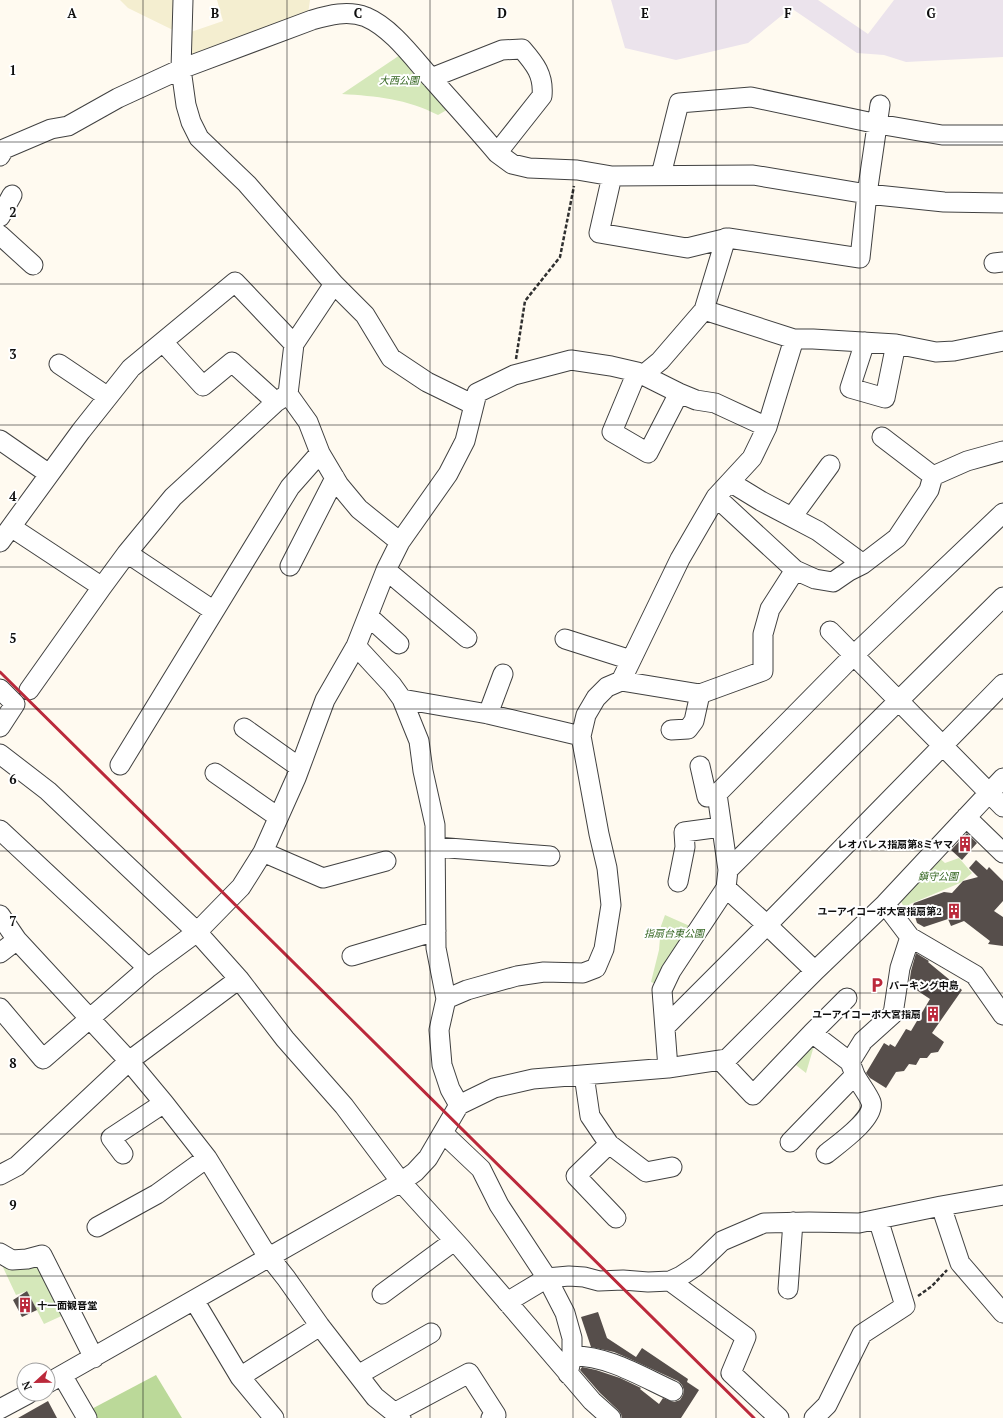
<svg xmlns="http://www.w3.org/2000/svg" width="1003" height="1418" font-family="'PT Serif','Noto Sans JP',serif">
<style>
.industrial{fill:#ebe3ec}
.farmland{fill:#f4eed0}
.green{fill:#d5e8ba}
.forest{fill:#bbd999}
.building{fill:#564e4b}
.lines{fill:none;stroke-linecap:round;stroke-linejoin:round}
.minor-casing{stroke:#414141;stroke-width:21}
.path{stroke:#303030;stroke-width:2.5;stroke-dasharray:4 2;stroke-linecap:butt}
.minor{stroke:#fff;stroke-width:19}
.rail{stroke:#bb293b;stroke-width:3}
.grid{fill:none;stroke:#0e0e0e;stroke-width:1;stroke-opacity:0.55}
.labels{text-anchor:middle;stroke-width:4;stroke-linejoin:round;paint-order:stroke}
.park-label{font-size:10px;font-style:italic;fill:#336520;stroke:#fff}
.poi-label{font-size:10px;font-weight:bold;fill:#0e0e0e;stroke:#fff;text-anchor:end}
.grid-label{font-size:13px;text-anchor:middle;font-weight:bold;fill:#0e0e0e;stroke:#fff;stroke-width:4;stroke-linejoin:round;paint-order:stroke}
</style>
<rect width="100%" height="100%" fill="#fffaf0"/>
<path class="industrial" d="M611 0H818L868 34 894 0H1003V57L906 62 884 55 857 53 791 8 748 43 676 60 625 48Z"/>
<path class="farmland" d="M120 0H173L177 32 128 8Z
M217 0H310L308 14 187 60 188 33 223 21Z"/>
<path class="green" d="M403 53 452 107 438 115C407 99 376 96 342 94Z
M937 856 945 863 959 858 972 873 960 883 910 904 905 909 898 896Z
M665 915 692 927 656 984 651 982 659 950 661 926Z
M816 1039 806 1073 792 1062Z
M42 1255 68 1313 44 1324 27 1291 16 1295 0 1261Z"/>
<path class="forest" d="M156 1375 182 1418H87L84 1413Z"/>
<path class="building" d="M967 833 977 843 962 860 951 850Z
M976 860 987 870 989 867 1003 881V901L994 911 1003 917V946L988 944 990 941 964 921 951 926 948 919 924 927 917 923 912 907 914 903 944 892 952 893 963 881 978 877 969 868Z
M916 953 929 961 928 962 962 990 932 1033 944 1042 938 1052 931 1053 927 1058H920L916 1065 909 1064 904 1071 896 1072 886 1088 870 1078 866 1073 884 1043 889 1046 890 1044 895 1047 906 1029 911 1031 930 999 909 985 911 971Z
M27 1291 37 1310 22 1317 13 1300Z
M598 1312 607 1338 636 1357 642 1348 688 1379 687 1382 699 1390 681 1418H622L621 1414 618 1410 600 1393 580 1370 582 1367 596 1370 620 1378 641 1388 640 1389 659 1404 663 1398 674 1402 680 1400 683 1395 684 1390 682 1385 678 1381 628 1358 614 1352 591 1347 581 1317Z
M48 1401 57 1418H18Z"/>
<g class="lines">
<defs>
<path id="minor" d="M183 0 181 69 186 105 191 122 199 138 247 184 334 284 365 315 391 358 427 382 474 405 477 393 514 375 571 360 611 366 637 372 679 393 696 400 715 403 767 427
M431 78 502 50 522 49C535 64 544 75 542 96L497 153
M0 156 4 149 51 129 68 126 118 98 181 69 312 20C329 15 348 10 366 17 392 28 414 59 432 79 454 104 476 128 497 153L512 164 529 168 577 170 612 176 753 175 867 194 944 202 1003 203
M661 175 679 103 751 97 878 124 942 135H1003
M612 176 599 233 687 248 728 238 860 258 867 194 880 105
M0 217 12 195
M0 235 33 265
M726 238 704 310 794 339H813L896 344 936 352 954 351 1003 341
M994 263 1003 262
M334 284 294 344 288 394 308 422 320 453 339 485 359 509 400 542
M163 342 203 386 232 362 276 402
M865 342 850 388 885 398 896 344
M59 364 108 397
M637 372 612 432 648 453 679 393
M643 375 660 361 704 310
M882 437 933 476
M0 440 49 474
M730 482 761 501 818 531 863 564
M716 497 795 570 815 579 833 582 849 571 863 564 897 538 929 490 933 476 967 461 1003 451
M792 517 830 465
M11 527 102 587
M0 542 81 431 131 368 235 282 294 344
M127 553 214 611
M290 566 335 478
M386 570 467 638
M368 616 399 644
M830 631 1003 807
M565 639 631 660
M356 646 392 685 402 699 419 741 423 771 435 825 436 948 446 999 439 1030 442 1065 450 1089 459 1105
M621 681 680 559 716 497 752 458 767 427 794 339
M0 689 15 704 0 727
M29 690 102 587 127 553 173 497 276 402 288 394
M402 699 488 714 581 736
M488 714 503 674
M244 728 299 767
M671 730 688 729 694 721 700 694 763 671V634L770 609 795 570
M0 754 48 791 197 932 239 979 285 1039 344 1106 401 1182 461 1248 592 1401 611 1418
M120 765 290 487 320 453
M700 766 707 797 717 794 854 655 1003 513
M215 773 278 817
M717 794 728 870 726 888 767 925 815 971
M966 817 1003 853
M0 830 148 968
M436 847 550 856
M263 852 323 878 386 861
M728 870 1003 597
M678 882 685 847 684 832 721 827
M0 915 17 940 129 1061 164 1103 207 1158 263 1249 286 1278 320 1326 375 1397 401 1418
M910 937 975 975 1003 1015
M0 953 17 940
M352 956 436 931
M446 999 467 990 517 976 544 972 583 973 596 968 604 949 611 905 607 868 599 834 581 736 586 715 596 698 607 687 621 681 700 694
M0 1008 43 1059 148 968 197 932 241 887 263 852 296 778 325 700 356 646 386 570 400 542 448 474 465 441 474 405
M665 1027 767 925 1003 684
M812 1033 847 998
M720 1060 753 1095 812 1033 850 1062 863 1041 893 1014 900 968 910 937 885 904
M668 1068 662 990 671 971 726 888
M584 1075 590 1116 609 1144 646 1172 672 1167
M443 1133 481 1169 499 1205 547 1278 565 1313 572 1338V1356L568 1374
M790 1142 855 1075 850 1062
M609 1144 576 1176 616 1218
M123 1154 111 1138 164 1103
M826 1154C837 1145 876 1118 871 1102 868 1094 859 1083 855 1075
M0 1175 17 1166 129 1061 239 979
M941 1206 960 1263 1003 1313
M97 1227 157 1194 207 1158
M0 1253 12 1260 27 1259 42 1255 94 1358
M670 1281 746 1337 731 1373 779 1418
M788 1289 793 1222
M382 1294 454 1241
M194 1300 240 1377 274 1418
M507 1302 547 1278 569 1276 584 1277 599 1281 623 1280 648 1282 670 1281 681 1276 696 1266 722 1241 764 1223 809 1222 859 1223 941 1206 1003 1195
M572 1356C607 1355 642 1377 673 1391
M62 1375 87 1418
M358 1375 431 1333
M240 1377 320 1326
M48 1383 401 1182 415 1172 428 1158 459 1105 494 1088 533 1079 668 1068 727 1059 815 971 885 904 1003 778
M0 1409 28 1394
M394 1413 469 1373 496 1415 491 1418
M814 1418 827 1405 862 1334 905 1306 878 1219"/>
</defs>
<use href="#minor" class="minor-casing"/>
<path class="path" d="M516 359 525 301 560 257 574 186
M918 1296 932 1286 947 1270"/>
<use href="#minor" class="minor"/>
<path class="rail" d="M0 672 754 1418"/>
</g>
<path class="grid" d="M143 0V1418M287 0V1418M430 0V1418M573 0V1418M716 0V1418M860 0V1418M0 142H1003M0 284H1003M0 425H1003M0 567H1003M0 709H1003M0 851H1003M0 993H1003M0 1134H1003M0 1276H1003"/>
<defs>
<symbol id="building-bare" viewBox="-9 -9 18 18"><path d="M-4-6H4V6H1V3H-1V6H-4ZM-2.5-4.3h1.7v1.8h-1.7ZM.8-4.3h1.7v1.8H.8ZM-2.5-1h1.7V.8h-1.7ZM.8-1h1.7V.8H.8Z" fill="#bb293b" stroke="#fff" stroke-width="2.5" paint-order="stroke"/></symbol>
<symbol id="parking-bare" viewBox="-9 -9 18 18"><path d="M-3.5-5.5H1a3.5 3.5 0 0 1 0 7H-1V5.5H-3.5ZM-1-3.4V-.6H.8a1.4 1.4 0 0 0 0-2.8Z" fill="#bb293b" stroke="#fff" stroke-width="2.5" paint-order="stroke"/></symbol>
</defs>
<g fill-rule="evenodd">
<use href="#building-bare" x="954" y="833" width="22" height="22"/>
<use href="#building-bare" x="943" y="900" width="22" height="22"/>
<use href="#parking-bare" x="866" y="974" width="22" height="22"/>
<use href="#building-bare" x="922" y="1003" width="22" height="22"/>
<use href="#building-bare" x="14" y="1294" width="22" height="22"/>
</g>
<g class="labels">
<g class="park-label">
<text x="399" y="84">大西公園</text>
<text x="938" y="880">鎮守公園</text>
<text x="674" y="937">指扇台東公園</text>
</g>
<g class="poi-label">
<text x="953" y="848">レオパレス指扇第8ミヤマ</text>
<text x="942" y="915">ユーアイコーポ大宮指扇第2</text>
<text x="889" y="989" text-anchor="start">パーキング中島</text>
<text x="921" y="1018">ユーアイコーポ大宮指扇</text>
<text x="37" y="1309" text-anchor="start">十一面観音堂</text>
</g>
</g>
<g class="grid-label">
<text x="72" y="18">A</text>
<text x="215" y="18">B</text>
<text x="358" y="18">C</text>
<text x="502" y="18">D</text>
<text x="645" y="18">E</text>
<text x="788" y="18">F</text>
<text x="931" y="18">G</text>
<text x="13" y="75">1</text>
<text x="13" y="217">2</text>
<text x="13" y="359">3</text>
<text x="13" y="501">4</text>
<text x="13" y="643">5</text>
<text x="13" y="784">6</text>
<text x="13" y="926">7</text>
<text x="13" y="1068">8</text>
<text x="13" y="1210">9</text>
</g>
<g transform="translate(36 1382) rotate(248)"><circle r="19" fill="#ffffff" stroke="#9f9f9f"/>
<path d="M0-3L7 15L0 10L-7 15Z" fill="#bb293b"/>
<text y="-6" font-size="11" font-weight="bold" text-anchor="middle" fill="#0e0e0e">N</text>
</g>
</svg>
